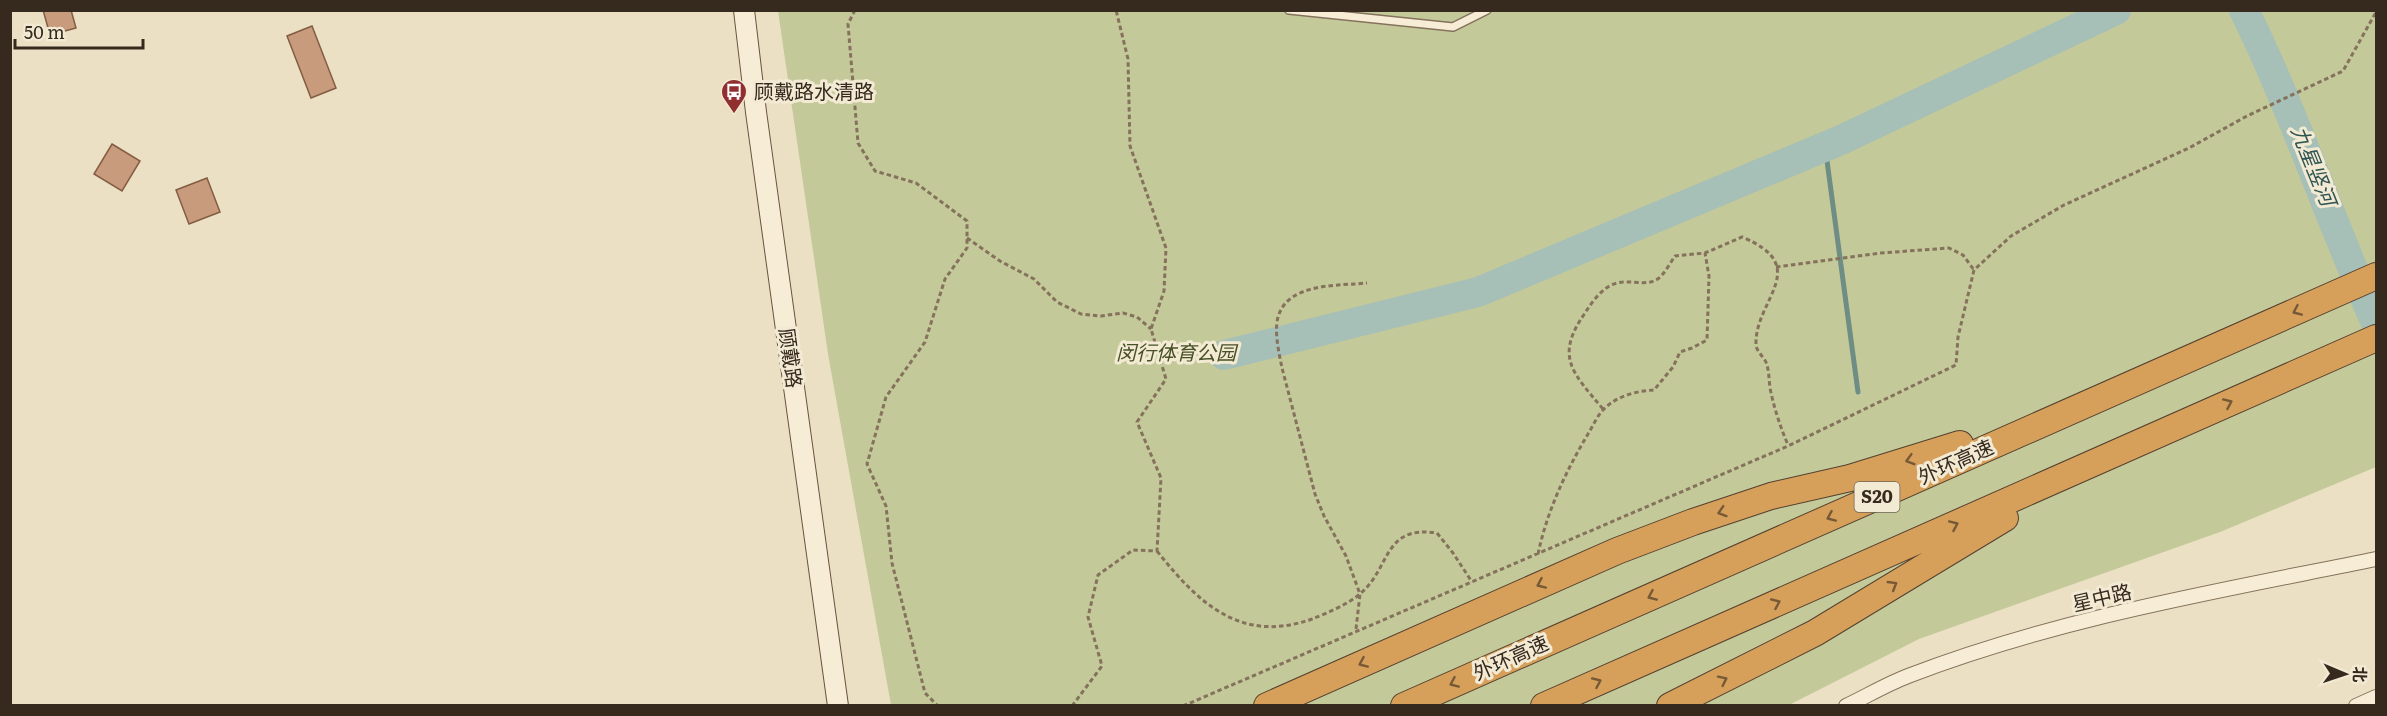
<svg xmlns="http://www.w3.org/2000/svg" width="2387" height="716" font-family="Literata,'Noto Sans SC',serif">
<style>
.green{fill:#c4c999}
.lines{fill:none;stroke-linecap:round;stroke-linejoin:round}
.stream{stroke:#6d8d85;stroke-width:5}
.river{stroke:#a6bfb7;stroke-width:30}
.building{fill:#c79b7c;stroke:#835c43;stroke-width:1.5}
.service-casing{stroke:#85725c;stroke-width:10}
.minor-casing{stroke:#85725c;stroke-width:16}
.secondary-casing{stroke:#67533f;stroke-width:22}
.motorway-casing{stroke:#534030;stroke-width:28}
.path{stroke:#85725c;stroke-width:3;stroke-dasharray:4.5 3;stroke-linecap:butt}
.service{stroke:#f7edd7;stroke-width:7}
.minor{stroke:#f7edd7;stroke-width:14}
.secondary{stroke:#f7edd7;stroke-width:20}
.motorway{stroke:#d69f5a;stroke-width:26}
.oneway{stroke:#765937}
.labels{text-anchor:middle;stroke-width:6;stroke-linejoin:round;paint-order:stroke}
.shield{fill:#f3ead4;stroke:#6f6455;stroke-width:1.5}
.shield-label{font-size:18px;font-weight:bold;fill:#362a1f}
.poi-label{font-size:20px;fill:#362a1f;stroke:#f3ead4;text-anchor:start}
.park-label{font-size:20px;font-style:italic;fill:#475127;stroke:#f3ead4}
.street-label{font-size:20px;fill:#362a1f;stroke:#f3ead4}
.water-label{font-size:21px;font-style:italic;fill:#2f5552;stroke:#f3ead4}
</style>
<rect width="100%" height="100%" fill="#ebe0c4"/>
<path class="green" d="M778 11H2376V467L2220 532 1919 639 1789 705H891L828 354Z"/>
<g class="lines">
<path class="stream" d="M1825 146 1858 392"/>
<path class="river" d="M2244 10C2294 112 2330 220 2376 323
M1224 355 1478 292 1841 140 2116 10"/>
</g>
<path class="building" d="M43 10H71L76 28 50 35Z
M312 26 336 88 311 98 287 36Z
M112 144 140 161 122 191 94 174Z
M207 178 220 212 189 224 176 190Z"/>
<g class="lines">
<defs>
<path id="service" d="M1289 10 1453 27 1487 10"/>
<path id="minor" d="M1846 706C1867 696 1887 684 1908 676 2058 618 2219 591 2376 559
M2356 706 2376 697"/>
<path id="secondary" d="M744 10 756 112 838 706"/>
<path id="motorway" d="M1267 706 1617 551 1693 522 1771 496 1850 478 1960 444
M1404 706 2376 276
M1544 706 2376 338
M1670 706 1815 633 2005 518"/>
</defs>
<use href="#service" class="service-casing"/>
<use href="#minor" class="minor-casing"/>
<use href="#secondary" class="secondary-casing"/>
<use href="#motorway" class="motorway-casing"/>
<path class="path" d="M855 10 848 24 858 143 875 171 916 183 967 221V248L945 279 925 342 886 397 867 464 886 506 892 563 925 693 938 706
M967 238 1000 261 1034 279 1057 302 1081 314 1101 316 1123 313 1137 317 1151 329
M1776 267 1881 253 1949 248 1963 255 1974 270
M1603 409C1573 373 1554 357 1585 313 1592 302 1602 288 1614 284 1629 278 1646 288 1659 278 1665 273 1670 263 1675 256L1705 253 1742 237C1814 267 1754 300 1756 345 1757 353 1765 357 1767 365 1769 372 1769 380 1770 388 1774 408 1780 426 1788 445
M1157 551C1199 604 1241 644 1312 619 1327 613 1349 604 1361 593 1391 567 1383 525 1437 533L1453 553 1472 582
M1538 554C1547 511 1566 471 1588 434 1593 426 1597 416 1603 410 1616 396 1636 391 1654 390L1673 367 1680 352 1692 348 1707 340 1709 276 1705 253
M1356 629 1360 594 1346 556 1324 516 1315 494 1282 368C1279 353 1274 332 1278 317 1288 282 1339 286 1367 283
M1072 706 1102 666 1088 617 1098 575 1133 550 1157 551 1161 478 1137 422 1166 379 1151 329 1164 291 1166 248 1130 146 1128 59 1116 10
M1183 706 1788 446 1956 365 1958 337 1974 270 2011 236 2064 205 2189 148 2247 116 2343 71 2376 12"/>
<use href="#service" class="service"/>
<use href="#minor" class="minor"/>
<use href="#secondary" class="secondary"/>
<use href="#motorway" class="motorway"/>
</g>
<defs><path id="oneway-chevron" d="M-2-3.5L2.5 0L-2 3.5" fill="none" stroke-width="1.6" stroke-linecap="round" stroke-linejoin="round" transform="scale(1.5)"/></defs>
<g class="oneway">
<use href="#oneway-chevron" transform="translate(2297 311) rotate(156)"/>
<use href="#oneway-chevron" transform="translate(2228 403) rotate(-24)"/>
<use href="#oneway-chevron" transform="translate(1910 460) rotate(164)"/>
<use href="#oneway-chevron" transform="translate(1722 512) rotate(162)"/>
<use href="#oneway-chevron" transform="translate(1831 517) rotate(156)"/>
<use href="#oneway-chevron" transform="translate(1954 525) rotate(-24)"/>
<use href="#oneway-chevron" transform="translate(1541 584) rotate(156)"/>
<use href="#oneway-chevron" transform="translate(1893 585) rotate(-31)"/>
<use href="#oneway-chevron" transform="translate(1652 596) rotate(156)"/>
<use href="#oneway-chevron" transform="translate(1776 603) rotate(-24)"/>
<use href="#oneway-chevron" transform="translate(1363 663) rotate(156)"/>
<use href="#oneway-chevron" transform="translate(1723 680) rotate(-26)"/>
<use href="#oneway-chevron" transform="translate(1597 682) rotate(-24)"/>
<use href="#oneway-chevron" transform="translate(1454 683) rotate(156)"/>
</g>
<defs>
<symbol id="bus-pin" viewBox="-11 -11 22 30"><path d="M0 17L-7.5 6A9.5 9.5 0 1 1 7.5 6Z" fill="#912f30" stroke="#f3ead4"/><path d="M-5-6H5V4H4V6H2V4H-2V6H-4V4H-5ZM-3.5-4V0h7V-4ZM-3.5 1.2v1.5H-2V1.2ZM2 1.2v1.5H3.5V1.2Z" fill="#fff"/></symbol>
</defs>
<g fill-rule="evenodd">
<use href="#bus-pin" x="719" y="77" width="30" height="40"/>
</g>
<g class="labels">
<rect class="shield" x="1854.5" y="482" width="45" height="30" rx="4.5"/>
<g class="shield-label">
<text x="1877" y="503">S20</text>
</g>
<g class="poi-label">
<text x="754" y="99">顾戴路水清路</text>
</g>
<g class="park-label">
<text x="1176" y="360">闵行体育公园</text>
</g>
<g class="street-label">
<text transform="translate(790 358) rotate(82)" y="7">顾戴路</text>
<text transform="translate(1956 462) rotate(-24)" y="7">外环高速</text>
<text transform="translate(2102 598) rotate(-13)" y="7">星中路</text>
<text transform="translate(1511 658) rotate(-24)" y="7">外环高速</text>
</g>
<g class="water-label">
<text transform="translate(2313 166) rotate(68)" y="7">九星竖河</text>
</g>
</g>
<rect width="2387" height="716" fill="none" stroke="#362a1f" stroke-width="24"/>
<g transform="translate(2345 674) rotate(92)" stroke="#f3ead4" stroke-width="4.5" paint-order="stroke">
<path d="M0-4.5L10 22L0 15L-10 22Z" fill="#362a1f"/>
<text y="-9" font-size="16" font-weight="bold" text-anchor="middle" fill="#362a1f">北</text>
</g>
<path d="M15 39v9h128v-9" fill="none" stroke="#362a1f" stroke-width="3"/>
<text x="24" y="39" font-size="18" fill="#362a1f" stroke="#f3ead4" stroke-width="4.5" paint-order="stroke">50 m</text>
</svg>
